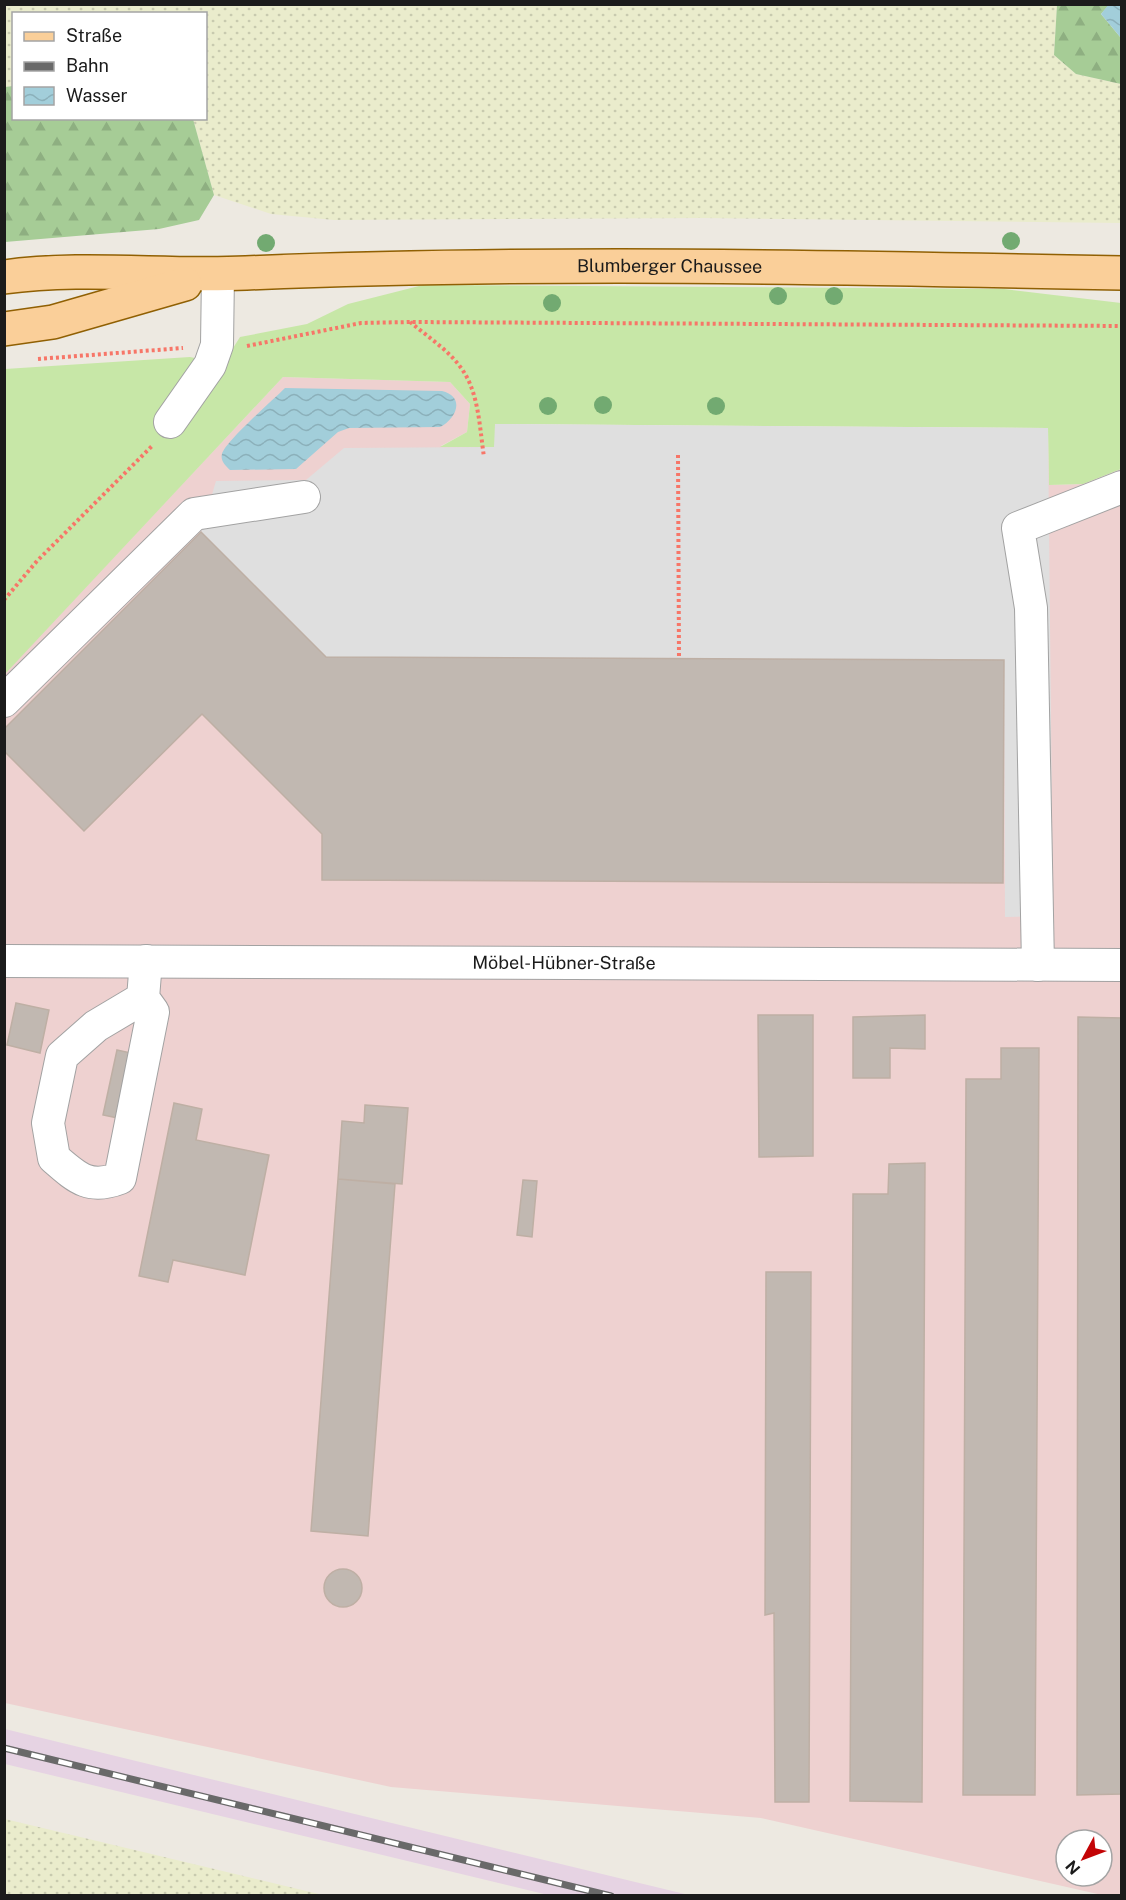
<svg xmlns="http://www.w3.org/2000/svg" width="1126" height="1900" font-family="'Public Sans',sans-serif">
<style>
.commercial{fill:#eed1d0;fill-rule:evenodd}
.railway{fill:#e6d3e3}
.farmland{fill:url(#farmland-dots)}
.grass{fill:#c7e7a7}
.forest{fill:url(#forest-firs)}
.parking{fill:#dfdfdf}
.water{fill:url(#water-waves)}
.building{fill:#c1b8b1;stroke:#beafa4;stroke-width:1.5}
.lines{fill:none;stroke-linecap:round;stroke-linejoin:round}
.minor-casing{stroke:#a2a2a2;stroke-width:34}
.major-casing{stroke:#906003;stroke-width:36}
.path{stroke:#f77668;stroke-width:4;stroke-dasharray:3 3;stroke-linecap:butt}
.minor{stroke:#fff;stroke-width:32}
.major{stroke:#facf99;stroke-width:33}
.rail-casing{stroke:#696969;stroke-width:7}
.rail{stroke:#fff;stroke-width:4.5;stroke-dasharray:14;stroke-linecap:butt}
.tree{fill:#72aa71}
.labels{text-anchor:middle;stroke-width:4.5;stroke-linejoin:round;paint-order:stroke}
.street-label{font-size:18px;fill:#1b1b1b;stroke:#fff}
</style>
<defs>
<pattern id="farmland-dots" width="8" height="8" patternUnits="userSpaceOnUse" patternTransform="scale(1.5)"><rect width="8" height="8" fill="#eaeccc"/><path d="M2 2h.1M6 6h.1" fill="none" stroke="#c8caaf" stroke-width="1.8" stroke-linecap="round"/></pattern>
<pattern id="forest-firs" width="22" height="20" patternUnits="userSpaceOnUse" patternTransform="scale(1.5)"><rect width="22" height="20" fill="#a6cc96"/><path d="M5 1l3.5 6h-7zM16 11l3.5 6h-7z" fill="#8eaf81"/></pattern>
<pattern id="water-waves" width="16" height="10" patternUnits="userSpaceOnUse" patternTransform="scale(1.5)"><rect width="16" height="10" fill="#a2ceda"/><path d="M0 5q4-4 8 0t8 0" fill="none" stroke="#8bb0ba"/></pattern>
</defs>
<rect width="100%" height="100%" fill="#ede9e1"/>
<path class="commercial" d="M283 377 450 382 470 404 467 432 441 446 1048 428 1049 485 1083 484 1121 469V1895H1102L761 1818 391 1787 5 1703 4 674ZM1066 1840H1102V1876H1066Z"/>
<path class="railway" d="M5 1729 136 1761 689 1895H548L5 1764Z"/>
<path class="farmland" d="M5 5H1057L1054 55 1076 74 1121 84V223L703 218 334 220 271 214 214 195 193 119 206 118V14H14L13 86 5 87Z
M4 1819H5L323 1895H5Z"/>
<path class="grass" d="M423 285 1004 289 1121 303V469L1083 484 1049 485 1048 428 495 424V447H440L467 432 470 404 450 382 283 377 5 674V369L190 357 223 364 240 337 307 324 348 304Z"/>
<path class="forest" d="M1057 5H1109L1101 14 1121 38V84L1076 74 1054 55Z
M13 86 14 118 193 119 214 195 199 220 159 229 5 242V87Z"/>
<path class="parking" d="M495 424 1048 428 1053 916 1005 917 1004 660 326 657 201 532 216 481 306 480 344 448 494 447Z"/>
<path class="water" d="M1109 4 1121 5V38L1101 14Z
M285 388 442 391C466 397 456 419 440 427L349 428 338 432 296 469 230 470C226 466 220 461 222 454 225 442 273 400 285 388Z"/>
<path class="building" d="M201 532 326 657 1004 660 1003 883 322 880V834L202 714 84 831 4 751V729Z
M16 1003 49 1010 40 1053 7 1045Z
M758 1015H813V1156L759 1157Z
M925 1015V1049L890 1048V1078H853V1017Z
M1078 1017 1122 1018V1794L1077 1795Z
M1001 1048H1039L1035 1795H963L966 1079H1001Z
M117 1050 131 1053 118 1118 103 1115Z
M174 1103 202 1109 196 1140 269 1155 245 1275 173 1260 168 1282 139 1276Z
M365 1105 408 1108 402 1184 338 1179 342 1121 364 1123Z
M925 1163 922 1802 850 1801 853 1194H888L889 1164Z
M338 1179 395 1184 368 1536 311 1531Z
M523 1180 537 1181 532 1237 517 1235Z
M766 1272H811L809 1802H775L774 1613 765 1615Z
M324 1588a19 19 0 1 1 38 0a19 19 0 1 1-38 0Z"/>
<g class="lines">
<defs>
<g id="minor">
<path d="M170 422 210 365 217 345 218 274"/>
<path d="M4 701 194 514 304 497"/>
<path id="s1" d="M4 961 1122 965"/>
<path d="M1038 965 1031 608 1018 528 1122 487"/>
<path d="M143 998 96 1026 62 1056 48 1123 54 1158C77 1178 89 1190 120 1178L153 1012 143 998 146 961"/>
</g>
<g id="major">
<path id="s2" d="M4 277C84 266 166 277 246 273 537 261 830 267 1122 273"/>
<path d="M4 329 53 322 185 284"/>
</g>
</defs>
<use href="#minor" class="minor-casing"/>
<use href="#major" class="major-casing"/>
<path class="path" d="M410 322C428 337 453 353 465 374 479 397 480 431 484 457
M247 346 361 323 410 322 1122 326
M38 359 183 348
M678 455 679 659
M4 600 37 561 153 445"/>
<use href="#minor" class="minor"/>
<use href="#major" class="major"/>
<defs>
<path id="rail" d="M4 1748 611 1896"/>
</defs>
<use href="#rail" class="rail-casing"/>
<use href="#rail" class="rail"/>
</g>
<g class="tree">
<circle cx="1011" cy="241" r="9"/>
<circle cx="266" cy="243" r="9"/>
<circle cx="778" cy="296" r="9"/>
<circle cx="834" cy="296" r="9"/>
<circle cx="552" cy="303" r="9"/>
<circle cx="603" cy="405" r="9"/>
<circle cx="548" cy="406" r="9"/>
<circle cx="716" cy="406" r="9"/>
</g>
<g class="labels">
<g class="street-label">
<text dy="6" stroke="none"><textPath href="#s2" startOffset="666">Blumberger Chaussee</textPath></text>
<text dy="6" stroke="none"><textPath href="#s1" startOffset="560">Möbel-Hübner-Straße</textPath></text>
</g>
</g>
<rect width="1126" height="1900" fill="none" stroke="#1b1b1b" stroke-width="12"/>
<rect x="12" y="12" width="195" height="108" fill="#ffffff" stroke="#a4a4a4" stroke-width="1.5"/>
<rect x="24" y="32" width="30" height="9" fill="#facf99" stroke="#a4a4a4" stroke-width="1.5"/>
<text x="66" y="42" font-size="18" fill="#1b1b1b">Straße</text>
<rect x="24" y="62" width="30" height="9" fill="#696969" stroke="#a4a4a4" stroke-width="1.5"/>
<text x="66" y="72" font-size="18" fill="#1b1b1b">Bahn</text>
<rect x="24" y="87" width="30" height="18" fill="url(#water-waves)" stroke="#a4a4a4" stroke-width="1.5"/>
<text x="66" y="102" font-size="18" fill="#1b1b1b">Wasser</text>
<g transform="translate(1084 1858) rotate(229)"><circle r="28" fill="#ffffff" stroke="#a4a4a4" stroke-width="1.5"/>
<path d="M0-4.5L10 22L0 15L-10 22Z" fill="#c30406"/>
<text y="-9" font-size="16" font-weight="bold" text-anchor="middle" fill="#1b1b1b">N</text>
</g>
</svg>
